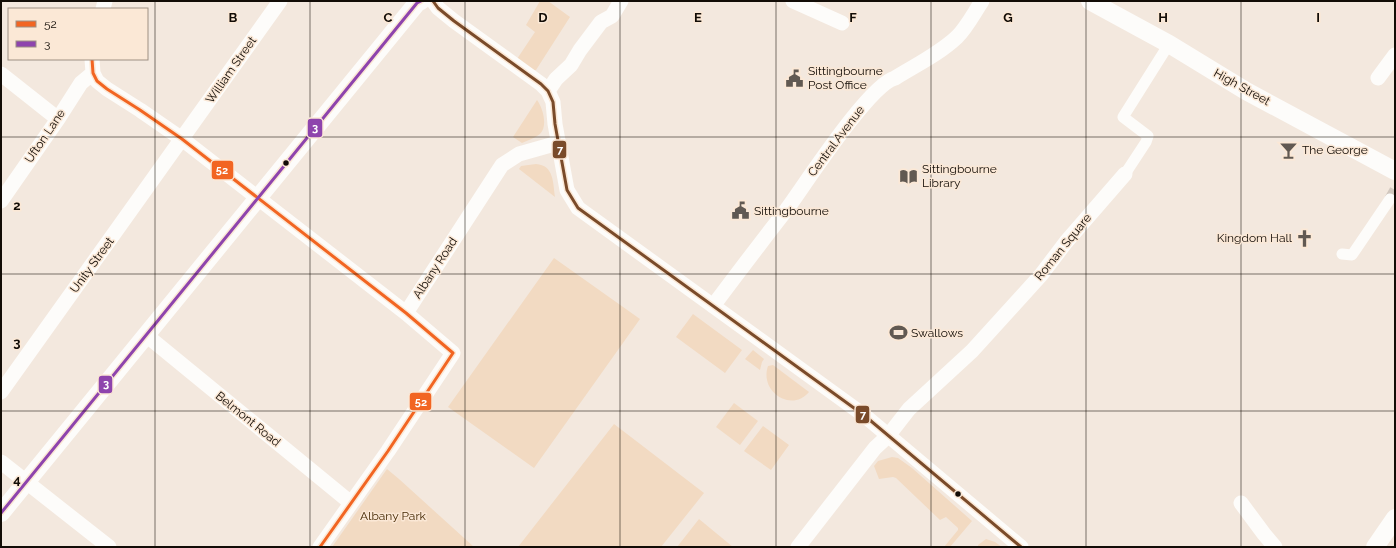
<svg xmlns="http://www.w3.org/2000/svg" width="1396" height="548" font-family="Raleway,sans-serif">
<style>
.green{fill:#f2dac2}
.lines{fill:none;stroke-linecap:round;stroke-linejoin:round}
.pedestrian-tunnel{stroke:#d1c7be;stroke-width:11;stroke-dasharray:11 5.5;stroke-linecap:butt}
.pedestrian{stroke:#fdfcfa;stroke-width:11}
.minor{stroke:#fdfcfa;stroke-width:15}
.tertiary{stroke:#fdfcfa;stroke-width:18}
.bus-1-casing{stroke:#fbe8d6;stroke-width:6}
.bus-2-casing{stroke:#fbe8d6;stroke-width:6}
.bus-3-casing{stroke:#fbe8d6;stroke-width:6}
.bus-1{stroke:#f26522;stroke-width:3}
.bus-2{stroke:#8e44ad;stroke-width:3}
.bus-3{stroke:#7a4b2a;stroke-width:3}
.grid{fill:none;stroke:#120c06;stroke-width:1;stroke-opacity:0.55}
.bus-dot{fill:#120c06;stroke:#fbe8d6;stroke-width:1.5}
.labels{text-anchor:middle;stroke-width:3;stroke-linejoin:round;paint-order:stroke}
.street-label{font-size:12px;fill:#120c06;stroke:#fbe8d6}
.poi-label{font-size:12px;fill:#120c06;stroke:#fbe8d6;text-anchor:start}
.park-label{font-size:12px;fill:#462903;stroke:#fbe8d6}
.grid-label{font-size:13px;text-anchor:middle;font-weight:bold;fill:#120c06;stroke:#fbe8d6;stroke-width:3;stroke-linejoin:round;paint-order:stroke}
.line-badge{stroke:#fbe8d6;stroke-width:1.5}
.badge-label{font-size:11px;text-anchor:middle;font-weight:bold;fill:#fff}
</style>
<rect width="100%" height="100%" fill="#f3e8de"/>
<path class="green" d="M540 1H548L570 17 536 70H534L517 59 535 32 526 25Z
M537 100C543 108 548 126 540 134 535 138 528 140 522 143L513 137Z
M536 164C554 165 553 183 555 197L519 169 521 166Z
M554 258 640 319 534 468 448 407Z
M693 314 742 350 725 373 676 337Z
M753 350 764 359 762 362 760 370 745 359Z
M773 365 809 392C792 413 759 392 768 366Z
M734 403 758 421 740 445 716 427Z
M614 424 704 493 661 547H518Z
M763 426 789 445 771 470 744 451Z
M892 457 898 458 912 468 972 521 950 547H944L958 530V528L946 517 940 520 896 478 893 477 879 479 874 466 878 461Z
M387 469 399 479 474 547H332Z
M699 519 733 547H677Z
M986 539 995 542 1002 547H978V545Z"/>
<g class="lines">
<path class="pedestrian-tunnel" d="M1390 199 1395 190"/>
<path class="pedestrian" d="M1125 174 1146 142 1148 136 1123 117 1169 44
M1342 254 1352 255 1390 199"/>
<path class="minor" d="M433 1 438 8 454 21 541 84 548 91 553 102 555 124 567 190 578 208 865 416 1021 547
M793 1 842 23
M103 9 105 1
M92 59 93 73 97 81 107 89 140 110 182 139 406 313 453 353 388 451 320 547
M1 74 58 119
M1378 78 1395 55
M548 91 556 79 571 65 580 50 601 22 612 16 621 1
M1 201 58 119 81 83 93 73
M713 306C737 274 762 241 787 209 806 183 869 85 895 78 916 65 939 54 957 37 967 27 974 13 982 1
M406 313 502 165 519 154 558 143
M146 335 351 503
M1 392 280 1
M1 462 109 547
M1241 503 1264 534 1275 547
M798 547 875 448 888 436 909 409 972 351 1041 275 1066 242 1125 174"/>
<path class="tertiary" d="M1090 1 1169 44 1246 91 1395 171
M1 513 417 3 421 1
M1375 547 1395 518"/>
<defs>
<path id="bus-1" d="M92 59 93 73 97 81 107 89 140 110 182 139 406 313 453 353 388 451 320 547"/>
<path id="bus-2" d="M1 513 417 3 421 1"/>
<path id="bus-3" d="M433 1 438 8 454 21 541 84 548 91 553 102 555 124 567 190 578 208 865 416 1021 547"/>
</defs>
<use href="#bus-1" class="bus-1-casing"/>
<use href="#bus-2" class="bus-2-casing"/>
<use href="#bus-3" class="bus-3-casing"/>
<use href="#bus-1" class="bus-1"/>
<use href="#bus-2" class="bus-2"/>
<use href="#bus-3" class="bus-3"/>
</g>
<path class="grid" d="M155 1V547M310 1V547M465 1V547M620 1V547M776 1V547M931 1V547M1086 1V547M1241 1V547M1 137H1395M1 274H1395M1 411H1395"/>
<defs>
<symbol id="civic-bare" viewBox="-9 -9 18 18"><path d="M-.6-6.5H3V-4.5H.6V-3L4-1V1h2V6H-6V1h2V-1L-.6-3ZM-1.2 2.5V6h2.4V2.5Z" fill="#615952" stroke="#fbe8d6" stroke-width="2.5" paint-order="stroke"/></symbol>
<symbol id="bar-bare" viewBox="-9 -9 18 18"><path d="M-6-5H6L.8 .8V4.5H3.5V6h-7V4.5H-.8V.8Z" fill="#615952" stroke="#fbe8d6" stroke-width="2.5" paint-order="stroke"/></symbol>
<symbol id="library-bare" viewBox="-9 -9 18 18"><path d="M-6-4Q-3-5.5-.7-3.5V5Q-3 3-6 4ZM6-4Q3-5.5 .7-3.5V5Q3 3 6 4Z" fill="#615952" stroke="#fbe8d6" stroke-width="2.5" paint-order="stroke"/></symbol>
<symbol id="church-bare" viewBox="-9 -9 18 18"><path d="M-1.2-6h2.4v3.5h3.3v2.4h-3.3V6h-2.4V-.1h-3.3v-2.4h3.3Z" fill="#615952" stroke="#fbe8d6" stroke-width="2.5" paint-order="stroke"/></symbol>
<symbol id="stadium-bare" viewBox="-9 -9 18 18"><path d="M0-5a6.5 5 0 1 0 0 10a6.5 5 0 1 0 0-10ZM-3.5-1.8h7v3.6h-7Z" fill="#615952" stroke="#fbe8d6" stroke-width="2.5" paint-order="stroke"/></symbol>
</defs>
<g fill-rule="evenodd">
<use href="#civic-bare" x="782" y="66" width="25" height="25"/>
<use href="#bar-bare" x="1276" y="138" width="25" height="25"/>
<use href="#library-bare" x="896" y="164" width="25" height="25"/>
<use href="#civic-bare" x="728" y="198" width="25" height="25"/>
<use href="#church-bare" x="1292" y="226" width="25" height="25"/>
<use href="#stadium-bare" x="886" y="320" width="25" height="25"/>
</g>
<g class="bus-dot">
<circle cx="286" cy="163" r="3.5"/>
<circle cx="958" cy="494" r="3.5"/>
</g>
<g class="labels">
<g class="street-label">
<text transform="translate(231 70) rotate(-55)" y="4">William Street</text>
<text transform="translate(1242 87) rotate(29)" y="4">High Street</text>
<text transform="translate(45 136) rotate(-56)" y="4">Ufton Lane</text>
<text transform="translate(836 141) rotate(-53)" y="4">Central Avenue</text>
<text transform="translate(1063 247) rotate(-51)" y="4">Roman Square</text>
<text transform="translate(92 265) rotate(-54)" y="4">Unity Street</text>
<text transform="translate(435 268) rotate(-57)" y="4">Albany Road</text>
<text transform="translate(248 419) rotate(39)" y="4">Belmont Road</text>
</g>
<g class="poi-label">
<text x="808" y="75">Sittingbourne<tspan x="808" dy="14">Post Office</tspan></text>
<text x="1302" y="154">The George</text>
<text x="922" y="173">Sittingbourne<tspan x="922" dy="14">Library</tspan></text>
<text x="754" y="215">Sittingbourne</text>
<text x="1292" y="242" text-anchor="end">Kingdom Hall</text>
<text x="911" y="337">Swallows</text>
</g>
<g class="park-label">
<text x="393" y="520">Albany Park</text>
</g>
</g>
<g class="grid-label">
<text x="233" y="22">B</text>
<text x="388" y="22">C</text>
<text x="543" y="22">D</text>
<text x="698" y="22">E</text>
<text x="853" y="22">F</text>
<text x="1008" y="22">G</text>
<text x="1163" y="22">H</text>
<text x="1318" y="22">I</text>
<text x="17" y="210">2</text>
<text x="17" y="347">3</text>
<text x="17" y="484">4</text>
</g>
<g class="line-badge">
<rect x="307" y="118" width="16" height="20" rx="4" fill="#8e44ad"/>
<rect x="552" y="140" width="15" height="19" rx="4" fill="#7a4b2a"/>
<rect x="211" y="160" width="23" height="20" rx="4" fill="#f26522"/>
<rect x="98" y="375" width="15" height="19" rx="4" fill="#8e44ad"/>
<rect x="409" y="392" width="23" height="19" rx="4" fill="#f26522"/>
<rect x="855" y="405" width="15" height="19" rx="4" fill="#7a4b2a"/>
</g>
<g class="badge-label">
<text x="315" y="132">3</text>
<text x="560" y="153">7</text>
<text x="222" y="174">52</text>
<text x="106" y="388">3</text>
<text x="421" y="406">52</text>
<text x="863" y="418">7</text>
</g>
<rect width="1396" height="548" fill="none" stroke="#120c06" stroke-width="4"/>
<rect x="8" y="8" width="140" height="52" fill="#fbe8d6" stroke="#9e9083"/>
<rect x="16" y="21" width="20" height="6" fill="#f26522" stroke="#9e9083"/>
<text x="44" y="28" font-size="12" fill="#120c06">52</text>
<rect x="16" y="41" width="20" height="6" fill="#8e44ad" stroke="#9e9083"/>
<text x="44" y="48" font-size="12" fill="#120c06">3</text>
</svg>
